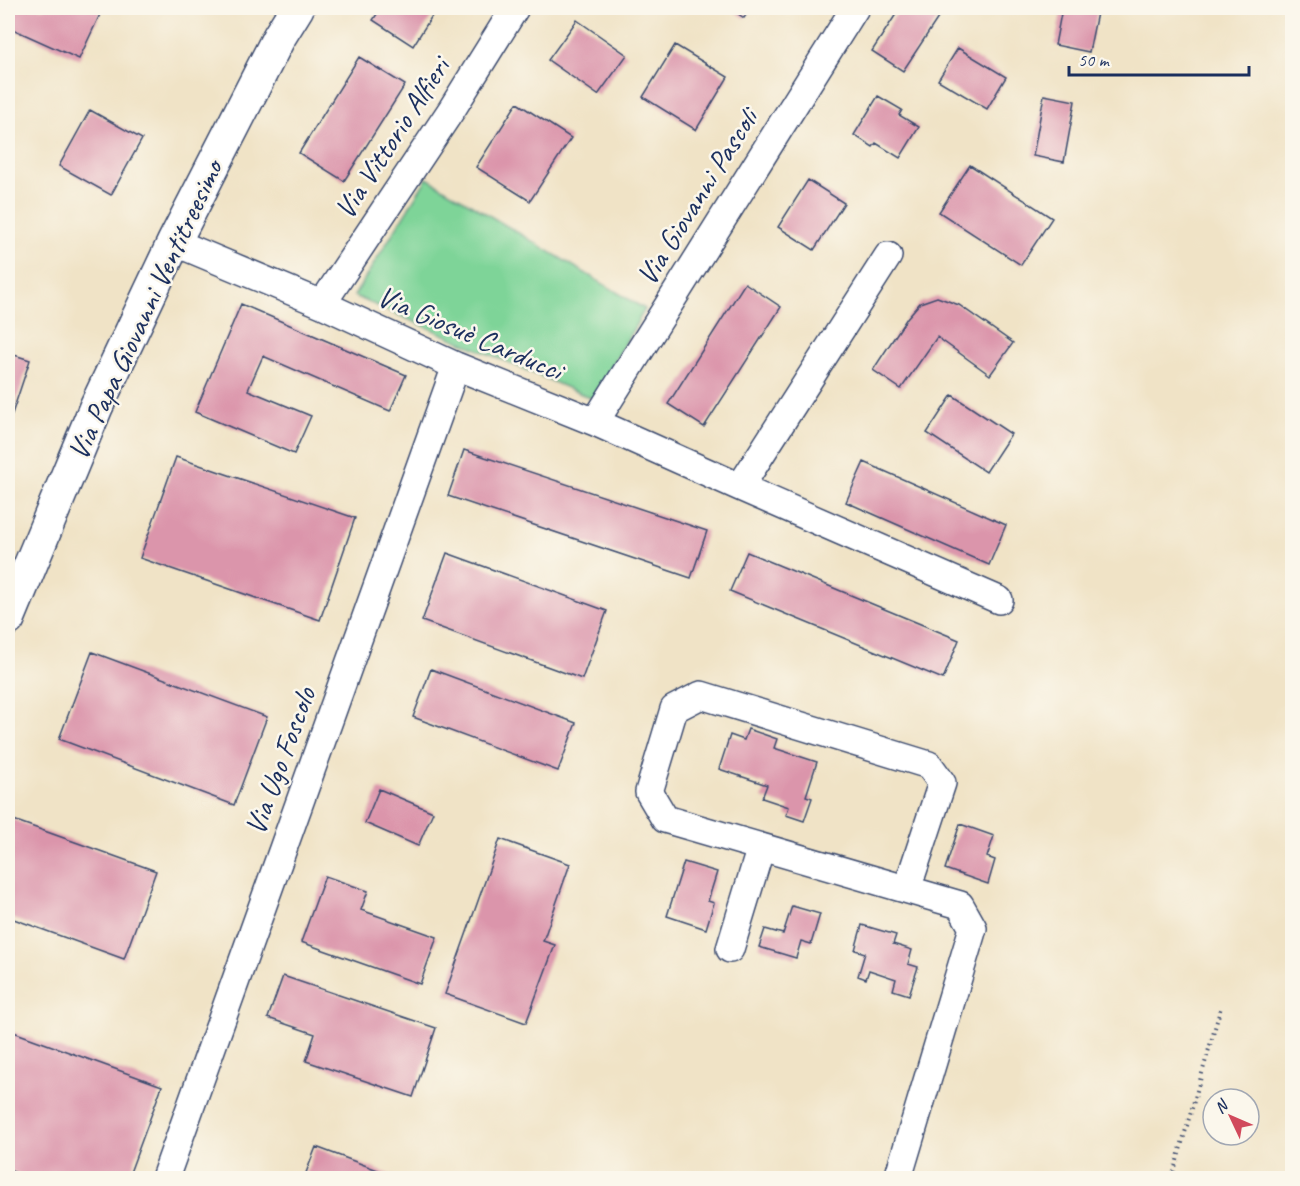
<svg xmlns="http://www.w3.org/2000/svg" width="1300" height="1186" font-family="Caveat,sans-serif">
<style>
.green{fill:#7ed498;stroke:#4c827b;stroke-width:1.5}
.building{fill:#db95ab}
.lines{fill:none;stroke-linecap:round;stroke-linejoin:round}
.minor-casing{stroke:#3b4a6e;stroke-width:30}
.tertiary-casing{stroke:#3b4a6e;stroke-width:36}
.path{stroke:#3b4a6e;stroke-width:4;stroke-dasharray:1.5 4.5;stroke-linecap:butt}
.minor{stroke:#fff;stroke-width:27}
.tertiary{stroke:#fff;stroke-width:33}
.labels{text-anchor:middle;stroke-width:5;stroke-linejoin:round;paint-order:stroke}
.street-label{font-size:30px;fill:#1b2f5e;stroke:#fbf7ec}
</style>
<rect width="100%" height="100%" fill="#fbf7ec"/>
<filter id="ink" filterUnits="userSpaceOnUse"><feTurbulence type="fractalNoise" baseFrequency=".0167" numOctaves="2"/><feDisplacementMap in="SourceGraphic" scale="12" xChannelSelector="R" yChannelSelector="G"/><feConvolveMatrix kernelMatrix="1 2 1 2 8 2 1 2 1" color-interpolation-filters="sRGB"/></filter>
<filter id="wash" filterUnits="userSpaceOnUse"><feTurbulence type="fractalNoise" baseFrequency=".008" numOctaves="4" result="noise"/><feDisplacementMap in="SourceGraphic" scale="24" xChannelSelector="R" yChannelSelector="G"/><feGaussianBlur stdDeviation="1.35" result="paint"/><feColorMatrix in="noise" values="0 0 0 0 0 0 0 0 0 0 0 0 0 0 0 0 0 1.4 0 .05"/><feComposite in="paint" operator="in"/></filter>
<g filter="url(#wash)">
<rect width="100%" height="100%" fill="#f0e3c6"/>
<path class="green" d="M427 178 645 309 593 399 354 296Z"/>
<g id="blocks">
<path class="building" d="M8 8H103L79 59 8 27Z
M381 8H437L413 46 373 20Z
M730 8H751L744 18Z
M900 8H923L938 18 903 71 872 51Z
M1062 8H1098L1089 52 1055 45Z
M577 20 627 55 598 95 548 60Z
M675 45 728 77 696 130 643 97Z
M958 48 1006 77 987 109 938 80Z
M359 57 405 85 344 181 299 153Z
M1044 95 1075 101 1064 162 1033 156Z
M878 96 902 110 899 115 919 127 900 158 876 143 873 147 854 135Z
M517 103 571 138 530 201 476 167Z
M90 110 142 139 111 195 59 166Z
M970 165 1052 218 1021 265 939 212Z
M808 180 844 203 814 250 778 227Z
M745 283 781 307 704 427 668 404Z
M937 297 959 305 1013 343 990 375 937 337 901 389 873 370 907 318 920 303Z
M241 304 406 375 390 411 263 356 248 390 311 416 294 454 195 412Z
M8 353 30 360 8 426Z
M952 395 1011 434 986 472 927 433Z
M464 450 707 531 691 578 448 496Z
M176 457 355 518 320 620 140 558Z
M864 462 1006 525 989 565 846 502Z
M747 552 959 640 943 679 730 591Z
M447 553 607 611 582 679 422 621Z
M92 652 267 717 234 805 59 739Z
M431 669 576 723 558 771 413 717Z
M748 729 777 739 774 748 817 762 806 796 812 798 804 821 786 815 789 807 762 798 767 785 719 769 730 735 744 740Z
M379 789 433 812 418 846 365 823Z
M8 818 156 871 124 959 8 917Z
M960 824 994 836 987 857 995 860 988 884 945 869Z
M500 839 570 864 543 941 555 945 526 1023 445 994Z
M684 862 717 872 708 901 714 903 706 929 667 916Z
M325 876 368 891 361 910 437 937 420 984 301 942Z
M792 906 820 914 811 944 801 941 796 958 759 947 765 929 783 934Z
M862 925 896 935 893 944 912 950 908 964 918 967 909 995 893 990 896 979 869 970 866 979 858 976 865 953 855 950Z
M283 976 436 1028 413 1097 306 1061 315 1034 268 1018Z
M8 1030 162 1086 128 1178H31L8 1170Z
M316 1147 399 1178H304Z"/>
</g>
</g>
<g filter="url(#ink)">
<use href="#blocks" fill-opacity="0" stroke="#3b4a6e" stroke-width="1.5"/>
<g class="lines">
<defs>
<path id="minor" d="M174 242 322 304 456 366 595 422 740 487 999 600
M322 304 452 109 515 8
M595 422 855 8
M740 487 888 256
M730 949 761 847
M165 1178 456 366
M898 1178 973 928 960 905 665 819 649 792 674 709 701 695 929 765 942 783 907 889"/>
<path id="tertiary" d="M8 619 96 407 174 242 279 37 297 8"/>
</defs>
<use href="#minor" class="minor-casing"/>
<use href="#tertiary" class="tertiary-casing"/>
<path class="path" d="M1172 1178 1221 1007"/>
<use href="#minor" class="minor"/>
<use href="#tertiary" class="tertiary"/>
</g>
</g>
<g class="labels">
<g class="street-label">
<text transform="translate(392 138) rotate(-57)" y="10">Via Vittorio Alfieri</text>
<text transform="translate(697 197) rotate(-58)" y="10">Via Giovanni Pascoli</text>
<text transform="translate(145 310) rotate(-65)" y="10">Via Papa Giovanni Ventitreesimo</text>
<text transform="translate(470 333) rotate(23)" y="10">Via Giosuè Carducci</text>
<text transform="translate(280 761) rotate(-70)" y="10">Via Ugo Foscolo</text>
</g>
</g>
<rect width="1300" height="1186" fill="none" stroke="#fbf7ec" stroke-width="30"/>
<g transform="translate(1231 1117) rotate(314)"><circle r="28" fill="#fbf7ec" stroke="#a1a7b3" stroke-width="1.5"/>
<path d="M0-4.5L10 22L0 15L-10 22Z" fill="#d1495b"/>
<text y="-9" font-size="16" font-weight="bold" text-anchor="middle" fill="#1b2f5e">N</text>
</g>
<path d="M1069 66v9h180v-9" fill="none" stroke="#1b2f5e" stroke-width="3"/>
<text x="1078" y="66" font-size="18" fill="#1b2f5e" stroke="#fbf7ec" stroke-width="4.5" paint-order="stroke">50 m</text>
</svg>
